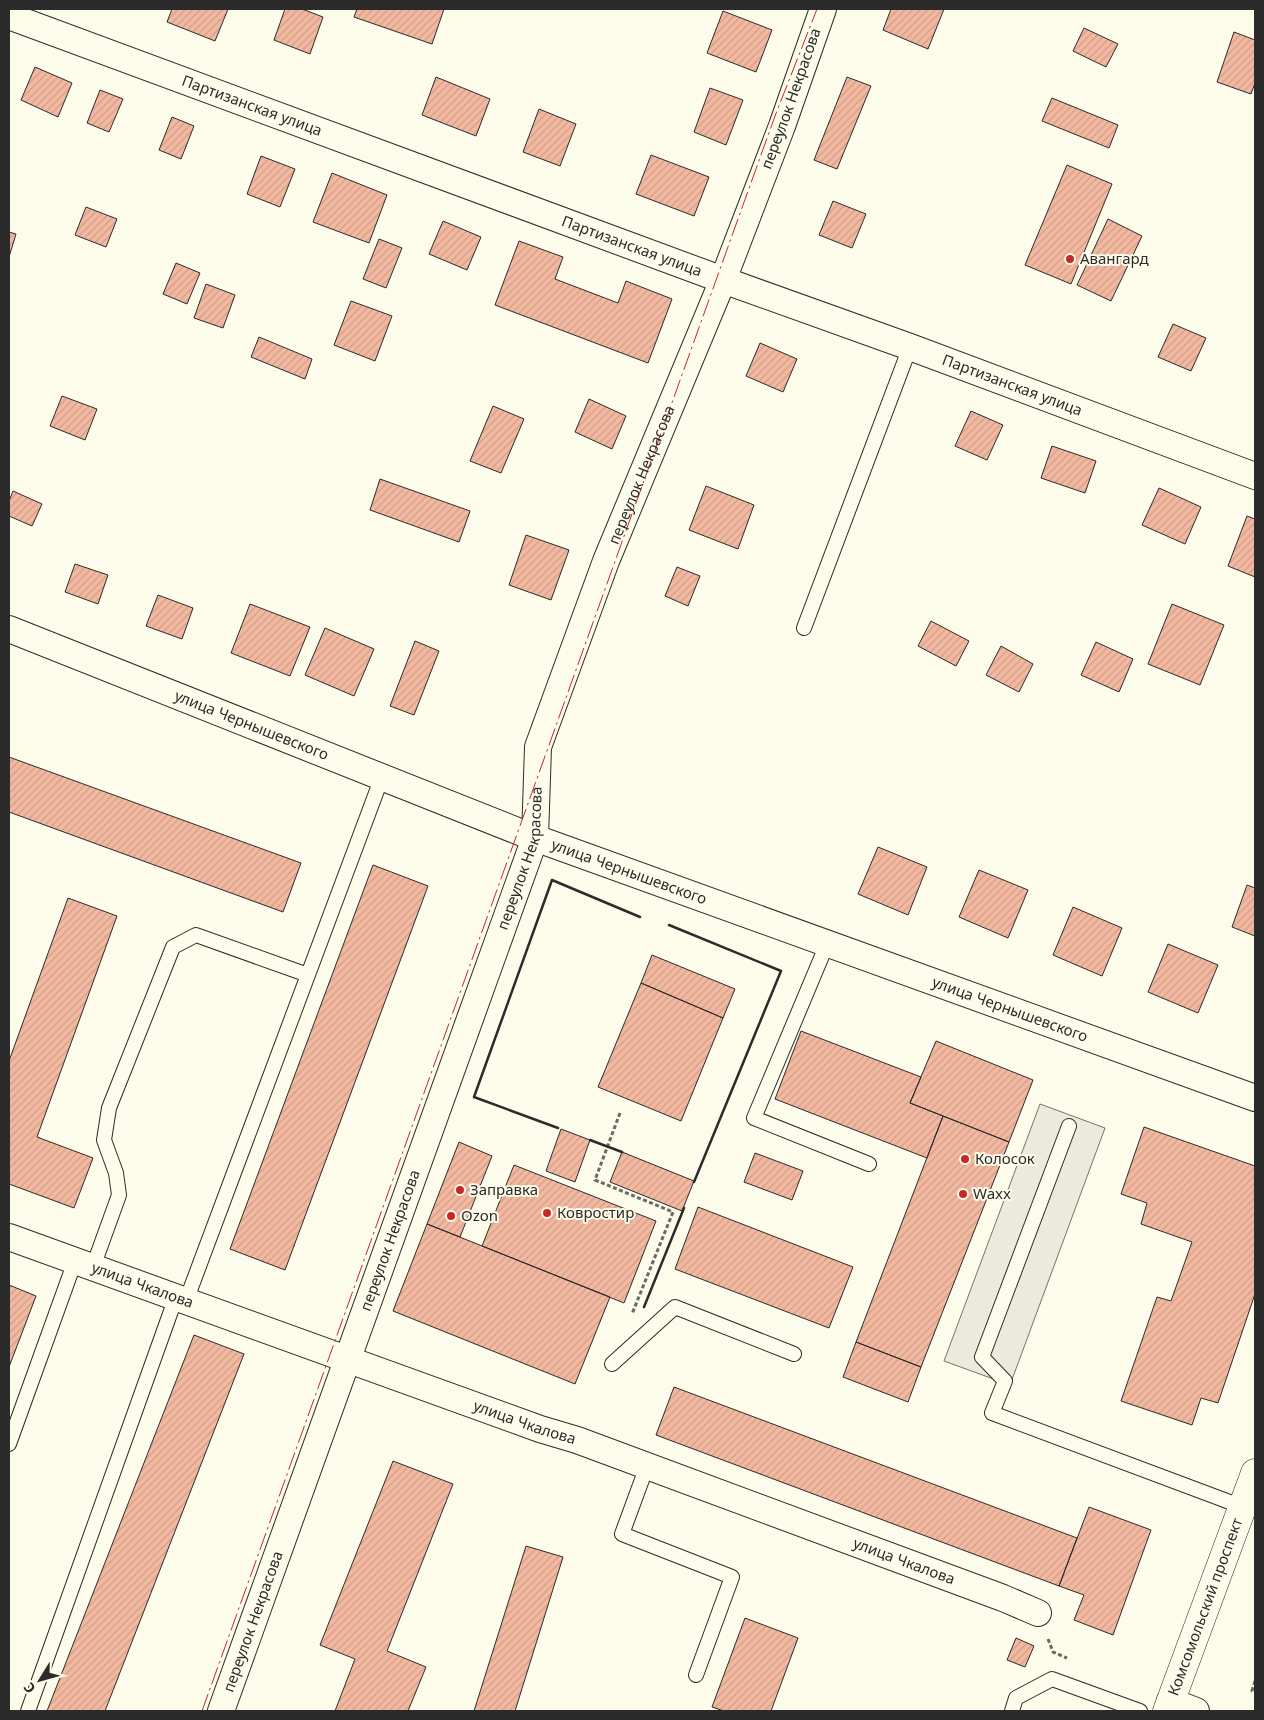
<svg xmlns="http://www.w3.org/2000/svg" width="1264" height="1720" font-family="'Noto Sans',sans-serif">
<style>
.parking{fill:#eceadb;stroke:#74746e}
.building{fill:url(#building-hatch);stroke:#2b2b2b}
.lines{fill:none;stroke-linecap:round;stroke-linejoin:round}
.lane-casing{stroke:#2b2b2b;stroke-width:16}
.street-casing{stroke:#2b2b2b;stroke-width:28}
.secondary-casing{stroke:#2b2b2b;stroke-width:29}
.path{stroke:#6a6964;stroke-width:3;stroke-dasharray:4 2.5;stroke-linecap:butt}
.lane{stroke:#fdfbea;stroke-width:14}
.street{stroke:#fdfbea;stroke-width:26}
.secondary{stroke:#fdfbea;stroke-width:28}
.wall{stroke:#2b2b2b;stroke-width:2.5}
.power{stroke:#c62828;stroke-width:1;stroke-dasharray:18 4 2.5 4;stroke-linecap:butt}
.poi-dot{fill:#c62828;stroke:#fdfbea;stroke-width:2}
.labels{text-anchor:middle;stroke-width:4;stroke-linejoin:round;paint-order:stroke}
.street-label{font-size:15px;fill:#2b2b2b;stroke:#fdfbea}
.poi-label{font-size:15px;fill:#2b2b2b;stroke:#fdfbea;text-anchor:start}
</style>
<defs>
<pattern id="building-hatch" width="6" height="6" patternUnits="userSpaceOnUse" patternTransform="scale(1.25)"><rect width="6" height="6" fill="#f2b8a0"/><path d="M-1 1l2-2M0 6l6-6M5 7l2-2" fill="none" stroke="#d09e8a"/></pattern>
</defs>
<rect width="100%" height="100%" fill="#fdfbea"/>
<path class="parking" d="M1040 1104 1105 1128 1010 1385 944 1361Z"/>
<path class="building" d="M172 9H228L215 41 167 22Z
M285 9H302L323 17 310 54 274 40Z
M357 9H444L432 44 354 17Z
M891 9H944L928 49 883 30Z
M723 11 772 30 756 72 707 53Z
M1084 28 1118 44 1106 67 1073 51Z
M1234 32 1255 40V83L1251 94 1217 82Z
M35 67 72 83 58 117 21 100Z
M436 77 490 99 476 136 422 115Z
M847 77 871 86 837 169 814 160Z
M710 88 743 100 726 145 694 132Z
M100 90 123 99 109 132 87 123Z
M1052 98 1118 125 1109 148 1042 121Z
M539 109 576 124 560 166 523 152Z
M172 117 194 126 181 159 159 150Z
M651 155 709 177 694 216 636 194Z
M261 156 295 169 280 207 247 194Z
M1067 165 1112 184 1071 284 1025 265Z
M332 173 387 195 369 243 313 222Z
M833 201 866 214 852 248 819 235Z
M86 207 117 219 106 247 75 235Z
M1108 219 1142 236 1111 301 1077 285Z
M443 221 481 237 467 270 429 254Z
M9 232 16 234 9 257Z
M379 239 402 248 386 288 363 279Z
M519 241 563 257 555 279 618 303 626 281 672 299 648 363 495 305Z
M176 263 200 273 187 304 163 294Z
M206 284 235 295 223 328 194 318Z
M351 301 392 316 375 361 334 345Z
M1173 324 1206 338 1191 371 1158 357Z
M259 337 312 359 305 379 251 357Z
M760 343 797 359 783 392 746 376Z
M62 396 97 409 85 440 50 426Z
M589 399 626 416 612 449 575 432Z
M493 406 524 419 501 473 470 461Z
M971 411 1003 425 987 460 955 446Z
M1052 446 1096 461 1085 493 1041 478Z
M380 479 470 511 459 542 370 510Z
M706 486 754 505 738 549 689 530Z
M1159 488 1201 507 1185 544 1142 525Z
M13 491 42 504 32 526 9 516V501Z
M1247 516 1255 519V577L1228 566Z
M526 535 569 550 551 600 509 585Z
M75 564 108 575 98 604 65 592Z
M677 567 700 576 688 606 665 596Z
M158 595 193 608 182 639 146 626Z
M250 604 310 627 290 676 231 653Z
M1172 604 1224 625 1200 685 1148 664Z
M931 621 969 641 956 666 918 646Z
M325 628 374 649 354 696 305 675Z
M415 641 439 651 414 715 390 706Z
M1096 642 1133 659 1119 692 1081 675Z
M1001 646 1033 664 1019 692 986 675Z
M9 757 301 863 283 912 9 812Z
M878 847 927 867 908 915 858 894Z
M373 865 428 886 285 1270 230 1249Z
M979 870 1028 890 1008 938 959 917Z
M1247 885 1255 888V936L1232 927Z
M68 898 117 916 37 1137 93 1158 74 1208 9 1184V1061Z
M1073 907 1122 928 1102 976 1053 955Z
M1168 944 1218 965 1198 1013 1148 992Z
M652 955 735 989 723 1018 641 983Z
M641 983 723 1018 681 1121 598 1087Z
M801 1031 921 1077 910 1103 943 1116 927 1158 775 1099Z
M936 1041 1033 1080 1009 1142 910 1103Z
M943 1116 1009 1142 921 1367 856 1342Z
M1144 1127 1255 1166V1294L1218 1403 1201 1398 1192 1425 1121 1401 1157 1297 1171 1301 1192 1242 1141 1224 1147 1203 1121 1194Z
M561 1129 590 1140 575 1182 546 1171Z
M459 1142 492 1156 460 1237 427 1224Z
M622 1152 694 1181 682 1211 610 1182Z
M755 1153 803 1171 792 1200 744 1182Z
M514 1165 656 1221 624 1303 482 1246Z
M698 1207 853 1267 829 1328 675 1269Z
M427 1224 610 1297 575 1384 393 1311Z
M9 1285 36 1296 9 1367Z
M194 1335 244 1354 105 1711H47Z
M856 1342 921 1367 908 1402 843 1377Z
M674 1387 1077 1538 1059 1586 656 1435Z
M393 1461 453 1484 387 1651 426 1667 408 1711H335L355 1659 320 1645Z
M1089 1507 1151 1530 1113 1635 1074 1620 1084 1595 1059 1586Z
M526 1546 563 1557 515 1711H474Z
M745 1618 798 1638 771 1711H724L712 1707Z
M1016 1638 1034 1646 1025 1667 1007 1660Z"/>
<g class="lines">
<defs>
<path id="lane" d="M804 628 910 347
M827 944 754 1118 869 1164
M1069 1126 982 1357 1005 1381 992 1413 1243 1507
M93 1267 119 1195 116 1173 104 1140 109 1108 173 947 196 935 308 975
M186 1301 382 777
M612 1364 675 1307 794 1354
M9 1444 75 1261
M647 1466 622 1534 732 1577 696 1675
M28 1711 176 1297
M1012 1711 1016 1698 1052 1679 1140 1711"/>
<g id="street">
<path id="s1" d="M9 16 723 280 910 347 1255 476"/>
<path id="s2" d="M9 629 535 838 1255 1098"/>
<path id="s3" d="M9 1237 540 1429 577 1440 1003 1598 1038 1613"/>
<path d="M1170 1701 1196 1711"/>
<path id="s4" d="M221 1711 535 838 538 747 606 561 723 280 782 126 823 9"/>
</g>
<g id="secondary">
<path id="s5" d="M1167 1711 1255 1473"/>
</g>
</defs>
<use href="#lane" class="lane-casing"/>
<use href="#street" class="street-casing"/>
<use href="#secondary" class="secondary-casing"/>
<path class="path" d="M620 1113 595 1180 673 1212 632 1314
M1048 1639 1053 1652 1067 1658
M1255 1681 1252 1691 1255 1692"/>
<use href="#lane" class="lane"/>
<use href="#street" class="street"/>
<use href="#secondary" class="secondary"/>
<path class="wall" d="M669 925 781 971 694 1182
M558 1128 474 1097 552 880 640 917
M590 1140 622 1152
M644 1307 684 1208"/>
<path class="power" d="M202 1711 775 116 817 9"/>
</g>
<g class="poi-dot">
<circle cx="1070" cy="259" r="5"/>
<circle cx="965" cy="1159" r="5"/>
<circle cx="460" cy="1190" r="5"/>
<circle cx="963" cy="1194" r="5"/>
<circle cx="547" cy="1213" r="5"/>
<circle cx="451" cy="1216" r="5"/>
</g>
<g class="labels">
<g class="street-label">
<text dy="5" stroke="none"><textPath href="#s4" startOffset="1715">переулок Некрасова</textPath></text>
<text dy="5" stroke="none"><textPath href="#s1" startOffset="259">Партизанская улица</textPath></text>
<text dy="5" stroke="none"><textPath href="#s1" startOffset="664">Партизанская улица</textPath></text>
<text dy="5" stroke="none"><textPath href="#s1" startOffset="1069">Партизанская улица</textPath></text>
<text dy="5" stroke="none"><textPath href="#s4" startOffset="1310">переулок Некрасова</textPath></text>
<text dy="5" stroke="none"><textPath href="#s2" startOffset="261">улица Чернышевского</textPath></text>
<text dy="5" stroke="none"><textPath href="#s4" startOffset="905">переулок Некрасова</textPath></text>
<text dy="5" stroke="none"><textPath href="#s2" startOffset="666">улица Чернышевского</textPath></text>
<text dy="5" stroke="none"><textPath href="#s2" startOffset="1071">улица Чернышевского</textPath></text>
<text dy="5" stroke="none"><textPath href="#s4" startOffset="500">переулок Некрасова</textPath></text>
<text dy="5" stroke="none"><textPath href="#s3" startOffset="142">улица Чкалова</textPath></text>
<text dy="5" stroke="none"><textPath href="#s3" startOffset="548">улица Чкалова</textPath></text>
<text dy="5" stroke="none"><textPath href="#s3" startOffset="952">улица Чкалова</textPath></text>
<text dy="5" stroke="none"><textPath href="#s5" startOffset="111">Комсомольский проспект</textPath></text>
<text dy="5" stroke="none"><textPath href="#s4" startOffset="95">переулок Некрасова</textPath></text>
</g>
<g class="poi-label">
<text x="1080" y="264">Авангард</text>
<text x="975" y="1164">Колосок</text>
<text x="470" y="1195">Заправка</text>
<text x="973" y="1199">Waxx</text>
<text x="557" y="1218">Ковростир</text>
<text x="461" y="1221">Ozon</text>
</g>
</g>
<rect width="1264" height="1720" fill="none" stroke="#2b2b2b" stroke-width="20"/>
<g transform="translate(40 1680) rotate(233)" stroke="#fdfbea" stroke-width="4" paint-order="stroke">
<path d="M0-4L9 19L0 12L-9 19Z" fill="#2b2b2b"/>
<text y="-8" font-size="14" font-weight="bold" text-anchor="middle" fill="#2b2b2b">С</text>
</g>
</svg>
